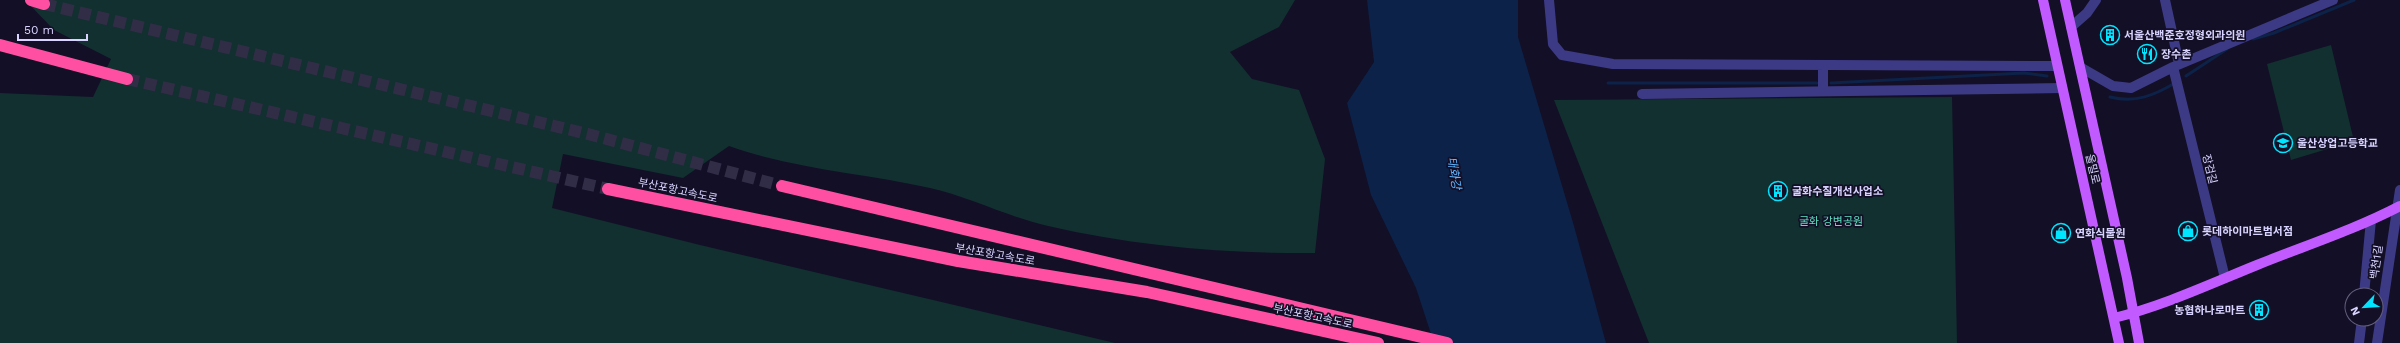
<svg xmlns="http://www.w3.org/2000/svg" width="2400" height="343" font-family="'Work Sans','Noto Sans KR',sans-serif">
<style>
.green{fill:#12302f}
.water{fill:#0c2248}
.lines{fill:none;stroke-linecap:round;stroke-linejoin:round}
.stream{stroke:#0c2248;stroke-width:3}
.highway-tunnel{stroke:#312d47;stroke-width:12;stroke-dasharray:12 6;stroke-linecap:butt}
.minor{stroke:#3d3a85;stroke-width:10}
.major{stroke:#c25bff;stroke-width:10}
.highway{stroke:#ff4fa3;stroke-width:12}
.labels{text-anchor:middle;stroke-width:3.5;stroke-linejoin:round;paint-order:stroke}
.poi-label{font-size:11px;font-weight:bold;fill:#d9d4ff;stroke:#130f26;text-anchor:start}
.street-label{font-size:11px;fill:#d9d4ff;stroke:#130f26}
.park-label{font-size:11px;fill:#5fe0c0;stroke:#130f26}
.water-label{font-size:12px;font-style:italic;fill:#62b6ff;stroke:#130f26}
</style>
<rect width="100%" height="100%" fill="#130f26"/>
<path class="green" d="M25 0H1295L1279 27 1230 52 1252 79 1299 90 1325 159 1315 253C1225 254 1135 246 1048 226 1008 217 970 197 930 188 863 173 793 169 729 146L683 178 563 154 552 208 700 245 1115 343H0V93L93 97 111 59 54 30Z
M2331 45 2354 141 2291 160 2267 64Z
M1952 97 1957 343H1649L1554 100Z"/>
<path class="water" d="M1367 0H1518V37L1574 226 1606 343H1434L1416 288 1371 195 1347 103 1374 62Z"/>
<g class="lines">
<path class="stream" d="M2253 39 2274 33 2354 0
M2186 76 2227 49
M1608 83H1817
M1831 83 2024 73 2047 76
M2110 97C2135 103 2153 96 2175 83"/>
<path class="highway-tunnel" d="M44 4 588 134 782 186
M127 79 608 189"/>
<path class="minor" d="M1549 0 1553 44 1562 55 1613 64 2057 66
M2165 0 2179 64
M2071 27 2087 13 2096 0
M1823 65V90
M2080 67 2113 86 2131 88 2173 67 2333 0
M2173 67 2225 278
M1642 94 2062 88
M2364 295 2371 220
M2359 343 2362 319
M2377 343 2400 190"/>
<path class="major" d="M2043 0 2119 343
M2065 0 2127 278 2139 343
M2114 318C2163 306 2210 284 2257 265 2304 246 2354 230 2400 206"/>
<path class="highway" d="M31 0 44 4
M0 45 127 79
M782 186 1447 343
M608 189 958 261 1147 292 1378 343"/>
</g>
<defs>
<symbol id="building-ring" viewBox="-11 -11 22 22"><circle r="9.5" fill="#130f26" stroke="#00e5ff" stroke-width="1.5"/><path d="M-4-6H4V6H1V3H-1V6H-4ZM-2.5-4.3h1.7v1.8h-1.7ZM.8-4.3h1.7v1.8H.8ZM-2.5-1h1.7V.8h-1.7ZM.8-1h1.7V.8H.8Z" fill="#00e5ff"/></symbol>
<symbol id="restaurant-ring" viewBox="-11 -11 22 22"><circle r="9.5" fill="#130f26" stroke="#00e5ff" stroke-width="1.5"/><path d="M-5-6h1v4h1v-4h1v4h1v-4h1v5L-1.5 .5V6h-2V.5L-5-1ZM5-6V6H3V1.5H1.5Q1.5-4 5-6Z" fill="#00e5ff"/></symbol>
<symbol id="school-ring" viewBox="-11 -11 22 22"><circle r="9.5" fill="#130f26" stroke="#00e5ff" stroke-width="1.5"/><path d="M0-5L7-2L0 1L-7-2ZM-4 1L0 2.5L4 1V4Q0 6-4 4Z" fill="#00e5ff"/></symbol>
<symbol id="shop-ring" viewBox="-11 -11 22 22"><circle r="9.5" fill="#130f26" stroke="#00e5ff" stroke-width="1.5"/><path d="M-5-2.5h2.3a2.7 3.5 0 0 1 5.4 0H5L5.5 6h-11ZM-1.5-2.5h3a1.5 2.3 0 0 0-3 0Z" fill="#00e5ff"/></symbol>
</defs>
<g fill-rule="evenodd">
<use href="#building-ring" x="2099" y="24" width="22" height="22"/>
<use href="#restaurant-ring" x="2136" y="43" width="22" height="22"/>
<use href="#school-ring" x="2272" y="132" width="22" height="22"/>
<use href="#building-ring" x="1767" y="180" width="22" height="22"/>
<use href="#shop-ring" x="2177" y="220" width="22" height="22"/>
<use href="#shop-ring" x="2050" y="222" width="22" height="22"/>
<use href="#building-ring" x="2248" y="299" width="22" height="22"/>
</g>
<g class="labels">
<g class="poi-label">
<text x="2124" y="39">서울산백준호정형외과의원</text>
<text x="2161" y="58">장수촌</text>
<text x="2297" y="147">울산상업고등학교</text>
<text x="1792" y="195">굴화수질개선사업소</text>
<text x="2202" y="235">롯데하이마트범서점</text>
<text x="2075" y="237">연화식물원</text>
<text x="2245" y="314" text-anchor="end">농협하나로마트</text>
</g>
<g class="street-label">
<text transform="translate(2093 169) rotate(77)" y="4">울밀로</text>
<text transform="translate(2210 169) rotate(76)" y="4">장검길</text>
<text transform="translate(678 190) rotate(12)" y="4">부산포항고속도로</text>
<text transform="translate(995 254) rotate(10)" y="4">부산포항고속도로</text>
<text transform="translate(2376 262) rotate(-82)" y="4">백천1길</text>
<text transform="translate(1313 316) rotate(12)" y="4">부산포항고속도로</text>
</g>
<g class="park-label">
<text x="1831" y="225">굴화 강변공원</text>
</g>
<g class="water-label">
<text transform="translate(1454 173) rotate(81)" y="4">태화강</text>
</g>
</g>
<g transform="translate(2364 307) rotate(245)"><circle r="19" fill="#130f26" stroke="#625e7d"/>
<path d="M0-3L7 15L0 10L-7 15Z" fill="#00e5ff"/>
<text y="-6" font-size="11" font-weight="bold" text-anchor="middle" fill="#d9d4ff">N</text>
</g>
<path d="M18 34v6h69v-6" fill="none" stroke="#d9d4ff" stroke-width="2"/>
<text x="24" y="34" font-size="12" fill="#d9d4ff" stroke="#130f26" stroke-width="3" paint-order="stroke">50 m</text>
</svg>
